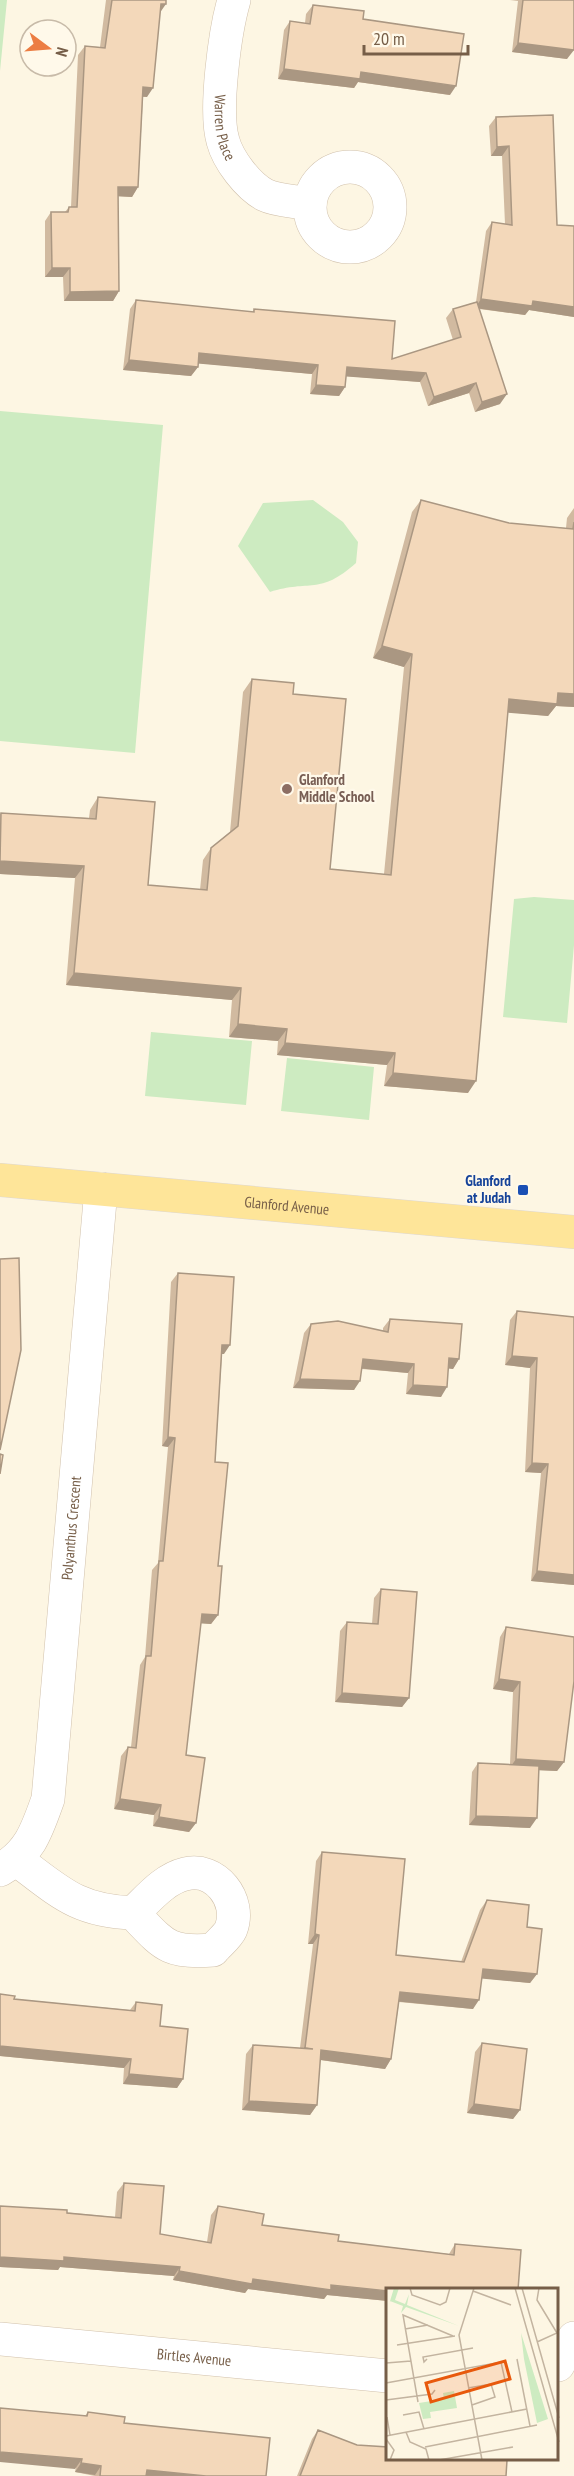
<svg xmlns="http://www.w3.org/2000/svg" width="574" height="2476" font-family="'PT Sans Narrow',sans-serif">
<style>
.green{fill:#cdebc1}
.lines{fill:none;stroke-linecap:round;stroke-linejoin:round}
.minor-casing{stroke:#d1c1ac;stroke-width:34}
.major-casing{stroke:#ded8d3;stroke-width:34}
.minor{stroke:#fff;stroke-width:33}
.major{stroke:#fee599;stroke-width:33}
.wall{fill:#d1baa0}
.shaded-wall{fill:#aa9782}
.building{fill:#f3d8ba;stroke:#aa9782;stroke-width:1.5}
.education-dot{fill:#8d6e63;stroke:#fff9ea;stroke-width:2}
.transit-dot{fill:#1a4fb4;stroke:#fff9ea;stroke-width:2}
.labels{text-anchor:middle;stroke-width:4.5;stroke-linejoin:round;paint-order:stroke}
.street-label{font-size:15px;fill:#765e48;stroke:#fff9ea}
.education-label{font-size:15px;font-weight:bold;fill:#785e54;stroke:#fff9ea;text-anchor:start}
.transit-label{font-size:15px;font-weight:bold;fill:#164399;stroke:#fff9ea;text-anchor:end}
.inset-road{fill:none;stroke:#c3b4a0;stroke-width:1.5}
.view{fill:#e8590c;fill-opacity:0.15;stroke:#e8590c;stroke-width:3}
.inset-edge{fill:none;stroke:#765e48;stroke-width:3}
</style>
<rect width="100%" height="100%" fill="#fdf6e3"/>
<path class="green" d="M0 0H7L0 71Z
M0 411 163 425 135 753 0 741Z
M313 500 343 522 358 542 356 563C319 596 310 579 270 592L238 546 263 503Z
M534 897 574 900V945L567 1023 503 1017 514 899Z
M151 1032 252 1041 246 1105 145 1096Z
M287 1058 374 1067 369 1120 281 1111Z"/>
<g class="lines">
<defs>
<g id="minor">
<path id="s1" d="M234 0C225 31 214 111 223 141 228 160 248 186 265 195 277 201 297 201 310 204"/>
<circle cx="350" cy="207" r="40"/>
<path d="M17 1860C60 1892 77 1911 133 1913 163 1944 167 1954 213 1950 218 1944 228 1936 231 1929 242 1900 215 1866 185 1874 164 1879 148 1899 133 1913"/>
<path id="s2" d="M0 1870C30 1853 37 1830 48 1799L101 1189"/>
<path id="s3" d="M0 2339 388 2376"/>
<path d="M558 2365 574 2338"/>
</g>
<g id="major">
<path id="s4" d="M0 1180 574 1232"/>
</g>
</defs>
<use href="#minor" class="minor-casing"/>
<use href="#major" class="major-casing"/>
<use href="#minor" class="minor"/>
<use href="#major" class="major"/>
</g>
<path class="wall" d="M106 0H166L160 12 147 97H143L138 187 132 197 118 196 119 291 113 301H64L63 277H45V221L51 212H65L69 207H71L78 55 85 46 100 47Z
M510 0H574L567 59 512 52 518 1Z
M313 5 363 19 450 95 358 82 354 88 278 79 284 30 290 21 305 23 306 14Z
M496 117 557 225 574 226V317L529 310 525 315 479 309 500 404 475 412 469 393 428 406 420 382 346 376 345 387 339 396 310 394 312 374 198 363V367L191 376 123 370 130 309 136 300 253 312 254 309 392 359 453 340 446 318 453 309 476 302 486 231 492 222 505 224 502 156H491L489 126Z
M421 500 509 523 566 528 567 518 574 508V707L556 706 548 716 508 712 468 1093 384 1086 387 1065 277 1055 278 1041 229 1037 232 1000 66 985 75 878 0 874V814L1 813 89 818 90 810 98 797 148 885 200 890 203 860 211 848 230 832 243 692 252 679 293 694 330 869 384 874 404 667 373 658 412 512Z
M178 1273 224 1354H222L215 1462 218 1566V1615L211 1624 201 1623 186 1755 196 1823 189 1832 153 1826 154 1815 114 1809 121 1756 128 1747H131L140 1665 145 1657 152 1570 158 1563 168 1447 162 1446 171 1282Z
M517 1311 574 1317V1585L531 1581 541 1473 525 1472 530 1368 505 1365 510 1320Z
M390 1319 459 1359 453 1369 449 1368 441 1397 406 1394 408 1373 362 1369 354 1390 293 1388 304 1333 311 1324 383 1331V1328Z
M381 1589 409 1698 402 1707 335 1702 340 1631 347 1622 372 1624 374 1598Z
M506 1627 564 1762 557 1771 539 1770 530 1828 469 1825 472 1772 478 1763 510 1764 513 1692 493 1689 500 1637Z
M322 1852 396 1955 461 1962 480 1910 487 1900 527 1927 537 1974 530 1983 482 1978 473 2009 399 2002 391 2059 385 2069 320 2060 317 2105 310 2115 242 2110 246 2054 253 2045 300 2048 313 1944H308L316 1861Z
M0 1994 14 1999 130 2010 136 2002 160 2026 183 2079 177 2088 123 2084 124 2068 0 2056Z
M482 2043 520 2110 513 2119 467 2113 475 2052Z
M124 2183 160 2234 207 2242 211 2215 218 2206 262 2225 338 2241 449 2254 455 2244 521 2250 388 2290V2301L327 2295 324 2299 248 2289 245 2293 173 2280 174 2276 60 2267 58 2270 0 2267V2206L115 2217 117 2192Z
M88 2412 124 2423 266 2476H95L75 2472 85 2416Z
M318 2430 357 2445 506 2476H297L312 2439Z"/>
<path class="shaded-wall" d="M161 4H166L159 14Z
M518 43 574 50 567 59 512 52Z
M284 69 361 72 456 86 450 95 358 82 354 88 278 79Z
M143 87 153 88 147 97 137 96Z
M509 146 502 156H491L497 147Z
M118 187H138L132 197 112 196Z
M52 268H70L63 277H45Z
M119 291 113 301H64L70 292Z
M481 299 533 301 574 307V317L529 310 525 315 475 308Z
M199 353 318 365 312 374 192 363Z
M129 360 198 367 191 376 123 370Z
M347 367 426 373 420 382 340 376Z
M476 383 469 393 428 406 434 397Z
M316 385 345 387 339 396 310 394Z
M507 394 500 404 475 412 482 402Z
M382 646 412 654 404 667 373 658Z
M558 693 574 694V707L556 706 548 716 500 712 509 699Z
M0 861 84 866 75 878 0 874Z
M74 973 241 988 232 1000 66 985Z
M238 1024 287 1029 278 1041 229 1037Z
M285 1043 395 1053 387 1065 277 1055Z
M393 1073 476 1081 468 1093 384 1086Z
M222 1345H230L224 1354H216Z
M512 1356 537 1358 530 1368 505 1365Z
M449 1358 459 1359 453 1369 443 1368Z
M363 1359 414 1364 408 1373 356 1368Z
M300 1379 360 1381 354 1390 293 1388Z
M413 1385 447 1387 441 1397 406 1394Z
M168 1437 175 1438 168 1447 162 1446Z
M532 1463 548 1464 541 1473 525 1472Z
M537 1571 574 1575V1585L531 1581Z
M202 1614 218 1615 211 1624 195 1623Z
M499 1679 520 1682 513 1692 493 1689Z
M342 1693 409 1698 402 1707 335 1702Z
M516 1759 564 1762 557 1771 509 1769Z
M120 1799 161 1805 154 1815 114 1809Z
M476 1816 537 1818 530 1828 469 1825Z
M159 1817 196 1823 189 1832 153 1826Z
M315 1934 319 1935 313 1944H308Z
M483 1969 537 1974 530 1983 476 1978Z
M400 1992 479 2000 473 2009 393 2001Z
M0 2046 11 2047 131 2059 124 2068 0 2056Z
M321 2050 391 2059 385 2069 314 2059Z
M129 2074 183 2079 177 2088 123 2084Z
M249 2101 317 2105 310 2115 242 2110Z
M474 2104 520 2110 513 2119 467 2113Z
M0 2257H64L180 2267 174 2276 60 2267 58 2270 0 2267Z
M179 2271 388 2291V2301L327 2295 324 2299 248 2289 245 2293 173 2280Z
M0 2452 82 2459 75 2469 0 2462Z
M81 2463 101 2466 95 2475 75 2472Z
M147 2470 206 2476H142Z"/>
<path class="building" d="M112 0H166V4H161L153 88 143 87 138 187H118L119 291 70 292V268H52L51 212H68L69 207H77L85 46 105 48Z
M523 0H574V50L518 43Z
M313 5 364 11 363 19 464 34 456 86 361 72 360 79 284 69 290 21 310 24Z
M553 115 557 225 574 226V307L533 301 532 306 481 299 492 222 512 225 509 146 497 147 496 117Z
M136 300 254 312V309L395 321 392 359 461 337 453 309 477 302 507 394 482 402 476 383 434 397 426 373 347 367 345 387 316 385 318 365 199 353 198 367 129 360Z
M421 500 509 523 573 529 574 522V694L558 693 557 704 509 699 476 1081 393 1073 395 1053 285 1043 287 1029 238 1024 241 988 74 973 84 866 0 861 1 813 96 819 98 797 155 802 148 885 207 890 211 848 238 826 252 679 294 683 293 694 346 699 330 869 391 875 412 654 382 646Z
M19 1258 21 1350 0 1450V1259Z
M178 1273 234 1277 230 1345H222L215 1462 228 1463 218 1566H222L218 1615 202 1614 186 1755 205 1758 196 1823 159 1817 161 1805 120 1799 128 1747 136 1748 146 1656H151L159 1561H163L175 1438 168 1437Z
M517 1311 574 1317V1575L537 1571 548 1464 532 1463 537 1358 512 1356Z
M390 1319 462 1324 459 1359 449 1358 447 1387 413 1385 414 1364 363 1359 360 1381 300 1379 311 1324 338 1321 388 1332Z
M0 1454 3 1455 0 1474Z
M381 1589 417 1592 409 1698 342 1693 347 1622 378 1624Z
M506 1627 574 1637V1681L564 1762 516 1759 520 1682 499 1679Z
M478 1763 539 1766 537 1818 476 1816Z
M322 1852 405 1859 396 1955 464 1962 487 1900 529 1905 527 1927 542 1929 537 1974 483 1969 479 2000 400 1992 391 2059 321 2050 317 2105 249 2101 253 2045 313 2049 305 2048 319 1935 315 1934Z
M0 1994 15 1996 14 1999 135 2011 136 2002 162 2005 160 2026 188 2029 183 2079 129 2074 131 2059 0 2046Z
M482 2043 527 2049 520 2110 474 2104Z
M124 2183 164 2186 160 2234 211 2243 218 2206 264 2214 262 2225 339 2235 338 2241 454 2255 455 2244 521 2250 518 2290H388V2291L331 2285V2290L253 2279 252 2284 179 2271 180 2267 64 2257V2261L0 2257V2206L67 2210V2213L121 2218Z
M0 2408 87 2416 88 2412 125 2417 124 2423 270 2438 266 2476H206L147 2470 146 2476H100L101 2466 81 2463 82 2459 0 2452Z
M318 2430 357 2445 388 2447V2460H507L506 2476H300Z"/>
<circle class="education-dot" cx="287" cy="789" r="6"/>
<rect class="transit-dot" x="517" y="1184" width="12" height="12" rx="3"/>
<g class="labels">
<g class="street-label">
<text dy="5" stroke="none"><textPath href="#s1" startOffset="129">Warren Place</textPath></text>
<text dy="5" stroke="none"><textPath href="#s4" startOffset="288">Glanford Avenue</textPath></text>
<text dy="5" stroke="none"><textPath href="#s2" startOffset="360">Polyanthus Crescent</textPath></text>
<text dy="5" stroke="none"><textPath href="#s3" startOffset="195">Birtles Avenue</textPath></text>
</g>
<g class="education-label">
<text x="299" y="785">Glanford<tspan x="299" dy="17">Middle School</tspan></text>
</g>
<g class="transit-label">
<text x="511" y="1186">Glanford<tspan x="511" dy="17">at Judah</tspan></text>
</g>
</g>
<g transform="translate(386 2288)">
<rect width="172" height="172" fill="#fdf6e3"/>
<path d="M8 0H13L9 12 19 16 23 6 21 17 73 38 20 19 15 25 17 18 4 13 1 23ZM135 45 162 131 151 135 138 71ZM68 103 71 120 44 124 45 130 37 131 33 115 58 111 57 105Z" fill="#cdebc1"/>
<path class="inset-road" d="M24 0 26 7 54 17 60 14 64 0M88 0 73 47 96 172M129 0 173 154M136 0 173 130M87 3 125 17M19 41 42 37M151 54 171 45 151 12 153 0M11 57 69 48M41 71 38 74 37 69 87 60M131 71 144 138M0 75 25 73M0 95 115 74 126 124M82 100 105 96 109 109 86 117M0 112 46 106 49 102M32 114 17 27 67 48M17 127 33 124 38 141M1 129 4 147M20 144 24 154 40 161 43 172M0 148 141 121M0 151 8 162 4 172M39 159 151 137M53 172 127 159"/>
<path class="view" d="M119 73 124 91 45 114 40 95Z"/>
<rect width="172" height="172" class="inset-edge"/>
</g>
<g transform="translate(48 48) rotate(106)"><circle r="28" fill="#fff9ea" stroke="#c8bba9" stroke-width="1.5"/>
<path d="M0-4.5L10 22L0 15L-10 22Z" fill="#ec7d43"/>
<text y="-9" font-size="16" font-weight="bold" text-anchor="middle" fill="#765e48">N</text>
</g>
<path d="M364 45v9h104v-9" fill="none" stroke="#765e48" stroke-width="3"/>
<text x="373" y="45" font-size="18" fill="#765e48" stroke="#fff9ea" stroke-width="4.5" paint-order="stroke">20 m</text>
</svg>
